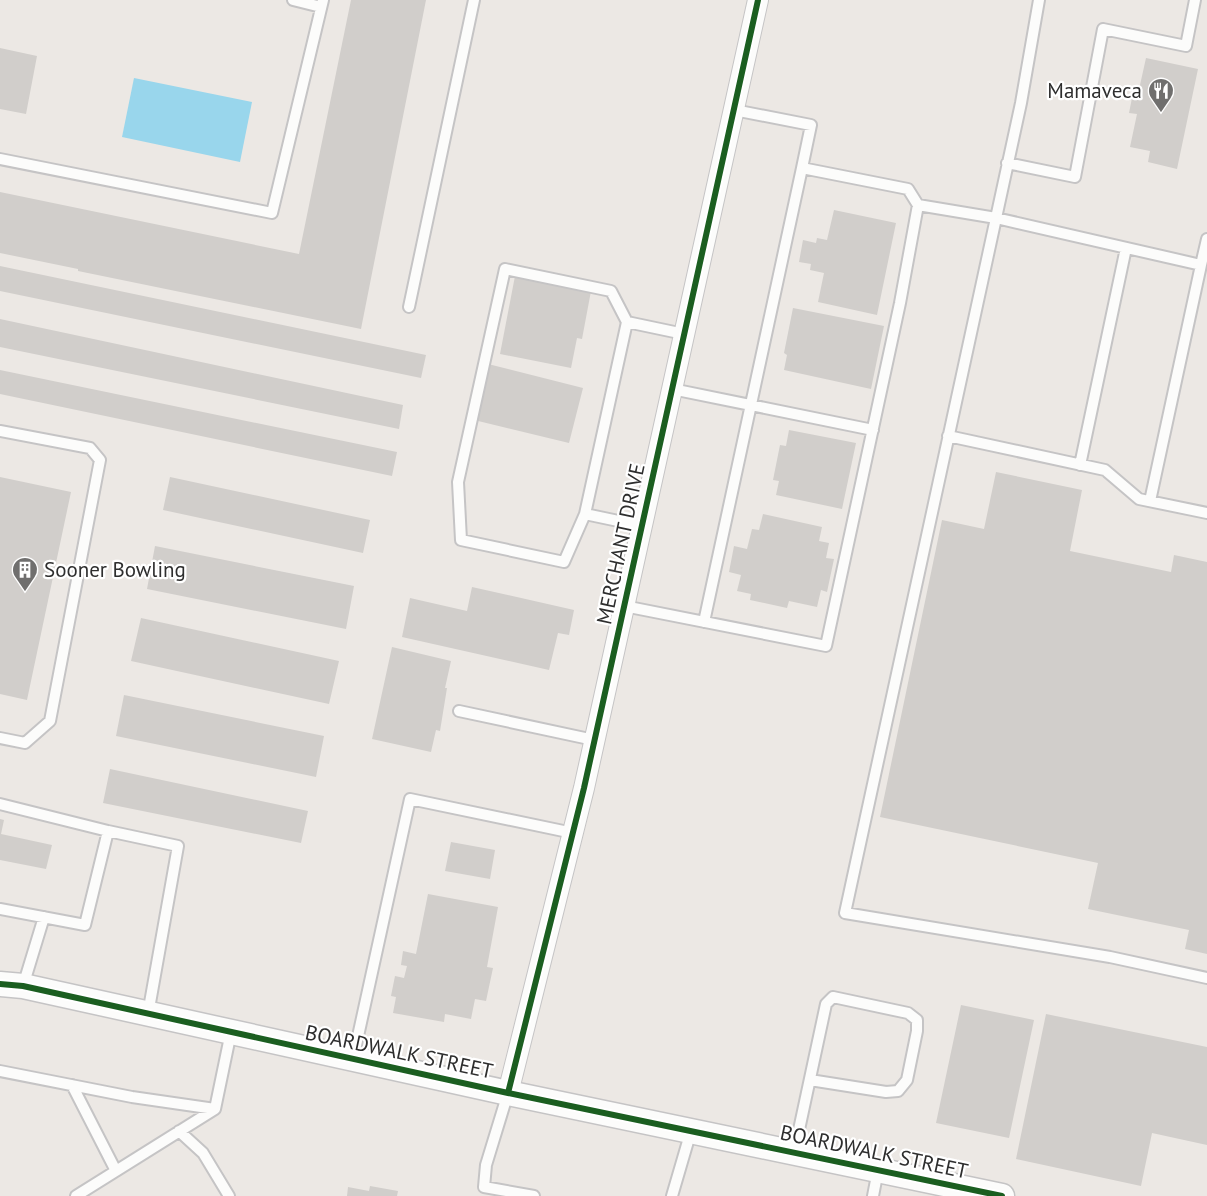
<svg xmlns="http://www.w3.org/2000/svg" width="1207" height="1196" font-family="'PT Sans',sans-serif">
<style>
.water{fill:#99d6ec}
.building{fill:#d1cecb}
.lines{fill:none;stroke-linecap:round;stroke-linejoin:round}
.service-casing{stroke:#c5c4c5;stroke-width:14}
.minor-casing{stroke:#c5c4c5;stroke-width:22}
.tertiary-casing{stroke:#c5c4c5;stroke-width:27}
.service{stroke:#fcfcfb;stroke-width:10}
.minor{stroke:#fcfcfb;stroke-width:20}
.tertiary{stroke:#fcfcfb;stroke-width:24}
.cycleway-casing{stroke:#fff;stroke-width:10}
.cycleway{stroke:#1b5e20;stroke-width:6}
.labels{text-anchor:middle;stroke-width:4.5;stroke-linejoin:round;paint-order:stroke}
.poi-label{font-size:21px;fill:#2e2e2e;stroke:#fff;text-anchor:end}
.street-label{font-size:21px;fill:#2e2e2e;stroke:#fff}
</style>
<rect width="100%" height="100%" fill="#ece8e4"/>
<path class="water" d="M134 78 252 102 240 162 122 137Z"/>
<path class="building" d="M351 0H426L361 329 78 271V269L0 253V192L299 254Z
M0 48 37 56 26 114 0 109Z
M1146 58 1198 69 1177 169 1148 162 1150 151 1130 147 1137 114 1129 113 1133 93 1138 94Z
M834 210 896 223 877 315 818 302 824 273 810 270 811 264 799 262 803 240 816 243 817 238 827 240Z
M0 266 426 355 421 378 0 291Z
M515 276 591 291 582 339 577 338 571 368 500 354Z
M793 308 884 326 871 389 784 370 787 355 784 353Z
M0 319 403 405 399 429 0 347Z
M488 364 583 388 569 443 474 420Z
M0 370 397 452 392 476 0 394Z
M789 430 856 443 842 509 776 495 779 481 773 480 780 445 786 446Z
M996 472 1082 490 1070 551 1171 572 1174 555 1207 562V954L1185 949 1189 930 1088 909 1098 863 880 817 942 520 984 529Z
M0 477 71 492 27 700 0 694Z
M170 477 370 520 363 553 163 510Z
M763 514 822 527 819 541 829 543 826 558 834 559 827 592 821 590 817 607 789 601 787 608 750 600 751 594 737 591 741 575 729 572 734 546 747 549 752 529 759 530Z
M155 546 354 586 346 629 147 589Z
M472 587 574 610 569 635 558 633 549 670 402 637 410 598 467 611Z
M141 618 339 661 329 704 131 661Z
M392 647 451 661 445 688H447L440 731 436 730 431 752 372 739Z
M124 695 324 736 316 777 116 736Z
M110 769 308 811 301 843 103 803Z
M0 819 4 820 1 834 52 845 46 869 0 860Z
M451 842 495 850 490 879 445 871Z
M428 894 498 907 487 967 493 968 486 1001 475 999 471 1019 445 1014 444 1022 393 1013 396 997 391 996 395 976 404 978 407 966 401 965 403 951 416 954Z
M961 1005 1034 1020 1009 1138 936 1123Z
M1046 1014 1207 1047V1145L1152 1133 1141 1186 1016 1159Z
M370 1186 398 1191 397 1196H347L348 1187 369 1191Z"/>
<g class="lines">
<defs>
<path id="service" d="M293 0 321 7
M1039 0 1021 103 845 913 1110 957 1207 978
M734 110 811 125 802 168
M0 159 272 213 323 0
M1007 163 1075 177 1103 29 1186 46 1195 0
M409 307 474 0
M672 389 873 430
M0 431 90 448 100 460 50 721 25 743 0 738
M948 436 1105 470 1139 499 1207 513
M1080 465 1126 248
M1150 501 1201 265
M585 514 627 322
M642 526 585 514 564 562 461 540 458 482 505 269 611 291 627 322 684 334
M624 606 826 646 900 303 918 205 996 218 1201 265 1207 239
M704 622 802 168 908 189 918 205
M459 711 594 740
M0 804 108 831 178 846 148 1014
M0 909 85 925 108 831
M23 986 44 917
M353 1059 410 799 573 833
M0 1071 132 1097 215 1109 231 1032
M72 1085 116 1171
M508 1093 486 1165 484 1187 534 1196
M179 1131 203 1153 229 1196
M794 1153 826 1004 833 997 908 1013 917 1020V1031L907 1080 898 1091 886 1092 810 1080
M76 1196 215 1109
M672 1196 691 1131
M873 1196 878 1170"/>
<path id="minor" d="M508 1093 584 788 758 0"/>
<path id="tertiary" d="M0 984 23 986 508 1093 1002 1196"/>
</defs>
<use href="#service" class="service-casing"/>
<use href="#minor" class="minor-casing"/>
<use href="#tertiary" class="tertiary-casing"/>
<use href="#service" class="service"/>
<use href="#minor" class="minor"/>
<use href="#tertiary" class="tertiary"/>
<defs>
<path id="cycleway" d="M0 984 23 986 508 1093 1002 1196
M508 1093 584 788 758 0"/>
</defs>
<use href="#cycleway" class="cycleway-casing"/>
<use href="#cycleway" class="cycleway"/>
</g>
<defs>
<symbol id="restaurant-pin" viewBox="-11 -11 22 30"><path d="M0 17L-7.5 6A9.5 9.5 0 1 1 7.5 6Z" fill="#706f6e" stroke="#fff"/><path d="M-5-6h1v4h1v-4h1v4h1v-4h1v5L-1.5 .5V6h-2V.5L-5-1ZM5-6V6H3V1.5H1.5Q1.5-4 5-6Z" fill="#fff"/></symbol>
<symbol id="building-pin" viewBox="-11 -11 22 30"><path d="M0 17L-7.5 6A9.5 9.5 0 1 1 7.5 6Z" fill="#706f6e" stroke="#fff"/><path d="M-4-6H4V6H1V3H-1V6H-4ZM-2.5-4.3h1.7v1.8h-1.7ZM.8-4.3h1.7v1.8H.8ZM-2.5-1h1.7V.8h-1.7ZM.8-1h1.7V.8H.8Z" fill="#fff"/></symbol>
</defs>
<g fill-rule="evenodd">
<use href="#restaurant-pin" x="1146" y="76" width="30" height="40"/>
<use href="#building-pin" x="10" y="555" width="30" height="40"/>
</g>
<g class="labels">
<g class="poi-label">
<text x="1142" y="98">Mamaveca</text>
<text x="44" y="577" text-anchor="start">Sooner Bowling</text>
</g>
<g class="street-label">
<text transform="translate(621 544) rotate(-78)" y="7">MERCHANT DRIVE</text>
<text transform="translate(399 1052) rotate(12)" y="7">BOARDWALK STREET</text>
<text transform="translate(874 1152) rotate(12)" y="7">BOARDWALK STREET</text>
</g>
</g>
</svg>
